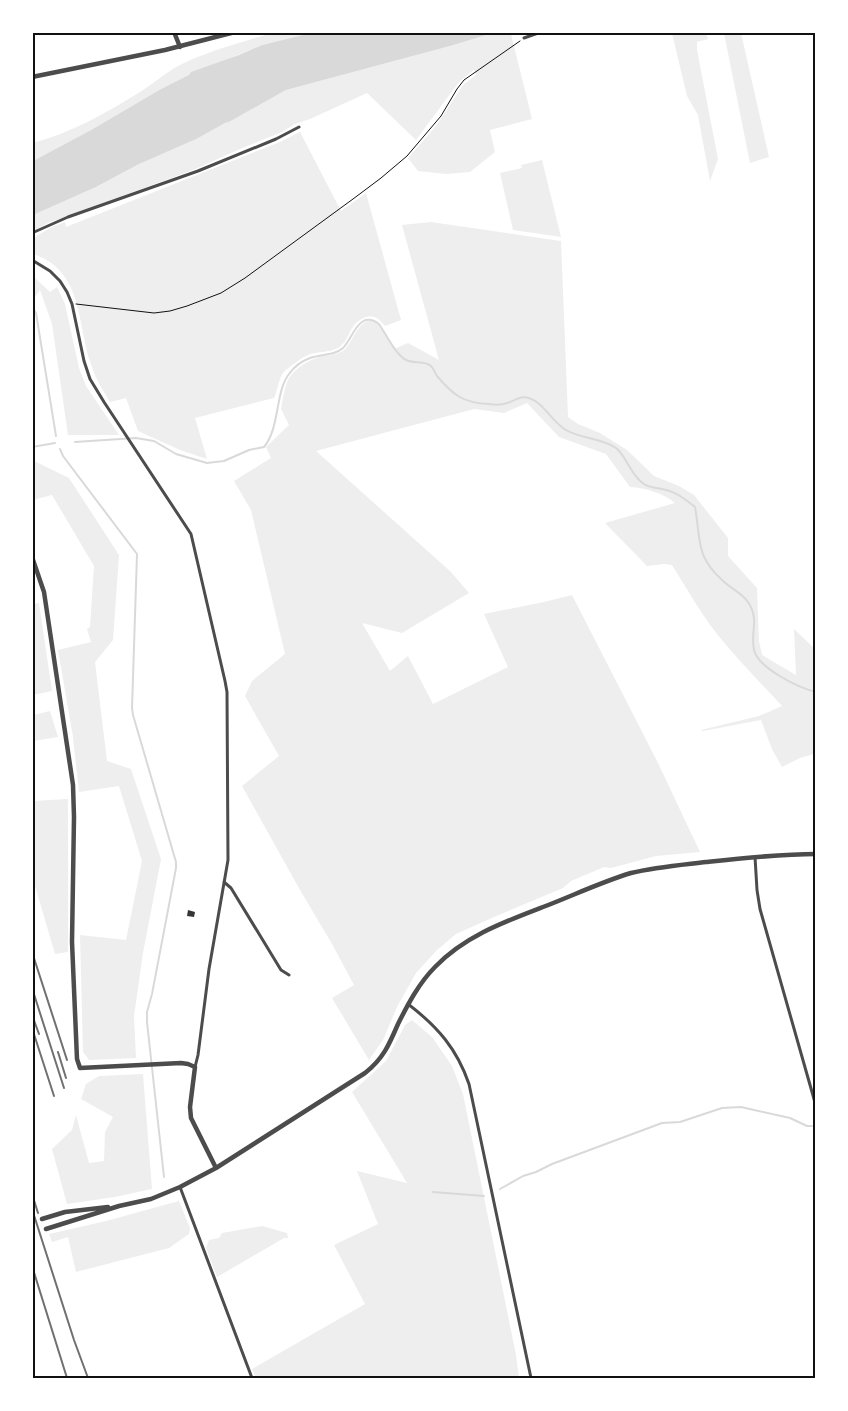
<svg xmlns="http://www.w3.org/2000/svg" width="848" height="1411" font-family="'PT Sans Narrow',sans-serif">
<style>
.green{fill:#eee}
.water{fill:#d9d9d9}
.lines{fill:none;stroke-linecap:round;stroke-linejoin:round}
.stream{stroke:#d9d9d9;stroke-width:2}
.building{fill:#353535}
.path{stroke:#111;stroke-width:1}
.minor{stroke:#4c4c4c;stroke-width:3}
.tertiary{stroke:#4c4c4c;stroke-width:4.5}
.rail{stroke:#707070;stroke-width:2}
.neatline{fill:none;stroke:#111;stroke-width:2}
</style>
<rect width="100%" height="100%" fill="#fff"/>
<path class="green" d="M272 33H311L262 45 190 75 161 89 91 130 33 161V143C71 133 106 113 140 92 153 84 165 73 178 66 207 51 242 42 272 33Z
M493 33H522L511 34 532 119 490 130 495 152 470 172 446 174 418 171 408 158 436 126 463 85 476 75 474 70 459 82 416 140 367 93 310 119 295 124 282 132 240 149 193 170 48 223 33 231V215L96 187 139 164 225 123 229 122 286 90 450 46Z
M672 33H706L708 39 697 42V50L718 159 710 181 698 115 687 96Z
M724 33H741L769 157 750 163Z
M300 132 341 211 366 193 401 320 385 326C380 320 374 314 366 317 347 324 352 339 338 348 329 353 318 351 308 355 304 356 286 369 283 373 279 378 277 392 274 398L195 418 207 459 180 450 138 431 126 398 110 402C102 389 94 376 90 361 77 320 82 270 33 254V238L52 227 65 222 66 227 280 142Z
M542 160 561 237 513 230 500 173 522 168 521 165Z
M431 222 561 241 568 417 578 424 600 433 627 450 654 476 679 486 694 495 728 538V556L757 588 759 641 762 655 796 675 794 629 815 649V757L814 754 800 758 782 767 772 749 761 720 703 731 701 730 759 716 782 706C760 682 737 659 717 634 700 612 687 589 672 565L664 564 647 566 605 523 675 503C663 493 646 488 630 487L606 454 559 437 527 403 504 413 474 409 316 451 451 572 469 593 402 633 362 623 390 671 408 656 433 704 508 667 484 614 544 602 572 595 657 761 700 852 656 856 611 868 604 867 571 881 563 888 494 917 456 934 437 950 416 973 397 1007 383 1040 369 1060 332 998 354 985 332 944 300 890 242 786 279 756 245 696 252 681 285 654 251 510 234 481 271 458 266 447 289 425 281 409C283 398 285 383 291 375 297 368 307 361 317 358 326 355 334 356 343 351 353 344 360 311 378 324L394 349 408 343 439 360 402 225Z
M33 276 50 292 57 287 65 304 79 368 86 386 119 435H68L52 324 40 290 33 300Z
M32 460 69 478 119 555 113 640 95 662 107 761 131 769 161 859 143 953 134 1016 136 1058 89 1060 83 1052 80 935 126 940 142 861 119 786 79 792 73 737 58 650 91 642 87 629 90 627 94 566 52 495 33 500Z
M39 603 52 691 33 695V604Z
M50 711 58 737 33 741V715Z
M68 799V952L55 954 33 879V801Z
M412 1020 432 1037 452 1066 463 1094 516 1355 519 1378H256L252 1369 365 1304 334 1245 378 1224 357 1171 407 1183 352 1092 386 1061 405 1025Z
M143 1074 152 1189 115 1197 67 1204 52 1149 72 1130 76 1115 89 1163 104 1161 105 1132 113 1117 81 1099 86 1084 99 1076Z
M179 1201 190 1228 189 1234 169 1248 76 1272 68 1237 52 1242 49 1234 106 1221Z
M262 1226 287 1233 288 1238H284L217 1277 206 1248 209 1240 219 1238 222 1233Z"/>
<path class="water" d="M311 33H493L450 46 286 90 229 122 225 123 196 139 139 164 96 187 33 215V161L91 130 161 89 189 75 191 72 239 55 262 45Z"/>
<g class="lines">
<path class="stream" d="M32 307 36 313 56 436
M75 442 136 438 154 441 176 454 207 463 224 461 249 450 264 447C280 428 275 392 289 374 294 367 302 361 310 358 321 354 334 356 343 348 353 338 359 309 379 324 386 334 395 354 406 360 413 364 425 360 431 366 434 369 435 373 437 376 453 395 463 403 489 404 495 405 502 405 507 403 515 401 520 395 529 398 544 403 552 422 566 430 581 439 602 438 616 448 627 457 631 476 644 484 649 488 655 487 662 489 675 491 685 499 695 507 701 540 695 555 722 580 730 588 742 593 748 602 760 620 750 632 754 650 758 668 799 688 816 692
M32 447 55 443
M60 449 63 456 137 554 132 708 133 715 176 862V868L152 994 147 1012V1022L164 1177
M500 1189 523 1176 536 1172 552 1164 662 1123 680 1122 722 1108 741 1107 790 1118 807 1126H812
M433 1192 484 1196"/>
</g>
<path class="building" d="M188 910 195 912 194 917 187 916Z"/>
<g class="lines">
<path class="path" d="M76 304 154 313 170 311 187 306 221 293 245 278 353 199 381 178 407 156 441 116 457 89 464 80 520 41"/>
<path class="minor" d="M524 38 541 32
M32 233 68 217 198 171 276 139 299 127
M32 260 50 271 60 281 67 292 72 304 84 361 90 379 104 402 191 534 225 681 227 692 228 860 209 969 198 1055 195 1067
M755 857 757 890 760 909 816 1106
M224 882 231 888 281 970 289 975
M408 1004C438 1027 457 1049 469 1084L531 1378
M180 1187 252 1378"/>
<path class="tertiary" d="M174 32 180 47
M32 77 165 50 235 32
M32 557 44 592 73 785 74 817 72 942 77 1059 80 1068 181 1063 188 1064 195 1067 190 1107 191 1118 216 1168
M42 1219 65 1212 108 1207
M46 1229 119 1206 151 1199 180 1187 216 1168 365 1073C383 1059 389 1045 398 1024 408 1004 419 983 435 967 465 936 504 922 543 907 572 896 601 882 631 873 656 867 681 865 706 862 743 858 779 854 816 854"/>
<path class="rail" d="M32 952 67 1060
M32 988 64 1088
M32 1015 39 1034
M32 1028 54 1096
M58 1052 66 1078
M32 1194 38 1213
M32 1209 74 1340 88 1378
M32 1266 67 1378"/>
</g>
<rect width="848" height="1411" fill="none" stroke="#ffffff" stroke-width="68"/>
<rect x="34" y="34" width="780" height="1343" class="neatline"/>
</svg>
